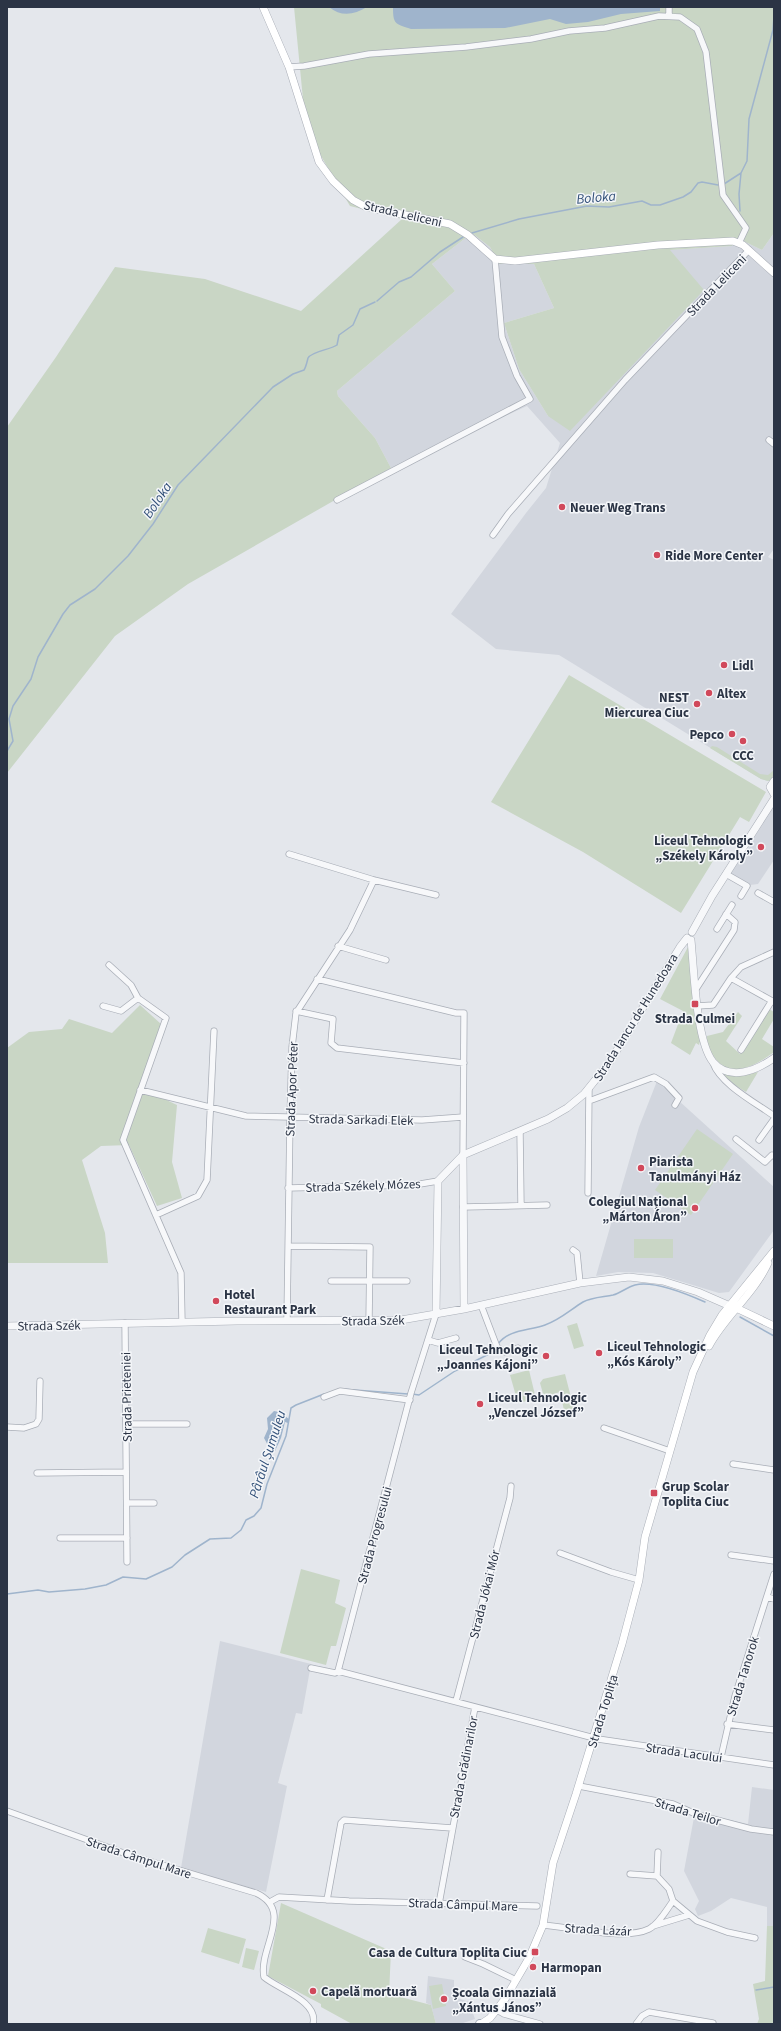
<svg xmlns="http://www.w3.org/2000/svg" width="781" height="2031" font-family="'Source Sans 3',sans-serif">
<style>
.built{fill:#d2d6de}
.green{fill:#c9d6c5}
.water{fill:#9fb4cc}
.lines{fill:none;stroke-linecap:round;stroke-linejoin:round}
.stream{stroke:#9fb4cc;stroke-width:1.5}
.minor-casing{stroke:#a9aeb7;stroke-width:7}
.tertiary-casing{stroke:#a9aeb7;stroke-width:8}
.secondary-casing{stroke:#a9aeb7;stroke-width:8}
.primary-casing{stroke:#a3abb8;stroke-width:10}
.minor{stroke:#f7f8fa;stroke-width:5.5}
.tertiary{stroke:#f7f8fa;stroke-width:7}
.secondary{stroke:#fff;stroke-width:7}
.primary{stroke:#fff;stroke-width:8}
.poi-dot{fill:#d1495b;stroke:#f4f6f9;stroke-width:1.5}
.labels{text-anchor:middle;stroke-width:3;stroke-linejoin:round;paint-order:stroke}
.street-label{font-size:13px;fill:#2b3445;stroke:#f4f6f9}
.poi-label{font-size:13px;font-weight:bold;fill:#2b3445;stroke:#f4f6f9;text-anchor:start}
.water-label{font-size:14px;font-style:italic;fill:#34527a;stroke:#f4f6f9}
</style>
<rect width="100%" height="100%" fill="#e4e7ec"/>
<path class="built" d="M472 233 490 247 499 264H534L554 308 504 323 519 369 548 416 670 250 732 246 737 238 762 250 774 233V549L768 557 774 560V779L768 781 761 779 559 655 496 649 451 614 526 513 546 488 560 443 527 406 391 468 375 438 338 396 337 391 455 291 432 264Z
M774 804V860L758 884 750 885 730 873Z
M657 1081 774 1187V1230L729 1292 719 1293 653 1273 618 1272 596 1276 639 1127Z
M220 1641 311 1664 302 1714 296 1713 278 1783 287 1786 266 1892 181 1868Z
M752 1787 774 1790V1926H767V1907L731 1898 711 1911 698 1916 695 1909 699 1901 684 1871 695 1812 748 1824Z
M428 1976 454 1980V1997L469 2002 475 2019 460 2024H436L431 2005 426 2003Z"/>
<path class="green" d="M294 7H774V233L762 250 737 238 732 246 670 250 704 290 570 431 548 416 519 369 504 323 554 308 534 264H499L490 247 472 233 432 264 455 291 337 391 338 396 375 438 391 468 188 584 115 636 7 773V427L56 357 115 267 205 279 301 311 402 219 350 206 306 130Z
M569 675 766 792 749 822 740 817 681 913 583 852 491 802Z
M712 746 717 747 760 774 768 775 774 770V779L768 781 761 779 710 748Z
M688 947 694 1012 700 1041 699 1045 696 1043 690 1055 671 1043 683 1011 660 999Z
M140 1005 161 1024 139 1087 177 1105 172 1162 182 1198 157 1206 129 1145 101 1146 82 1160 105 1233 108 1263H7V1048L29 1032 62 1029 69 1019 112 1033Z
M769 1009 774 1012V1019L762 1039 774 1047V1052C754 1067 728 1081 712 1054 709 1049 706 1041 707 1036L723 1032 738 1012 742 1016 726 1041 740 1054Z
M720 1072 745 1075 758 1072 746 1092 728 1081Z
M697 1129 733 1154 691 1215 655 1190Z
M634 1239H673V1258H634Z
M577 1323 584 1346 574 1349 567 1326Z
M529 1370 536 1399 518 1403 510 1375Z
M565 1374 575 1413 565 1415 560 1392 544 1397 540 1383 543 1379Z
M301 1569 340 1580 335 1603 346 1608 336 1646H331L326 1665 280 1653Z
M281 1903 391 1951 389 1994 431 2005 436 2024H352L321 2007V2004L268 1976Z
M767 1926H774V2024H757L759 2019 753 1984 765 1981Z
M208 1928 246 1939 239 1964 201 1952Z
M246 1948 259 1951 254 1970 242 1967Z
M442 1984 446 2006 433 2009 429 1986Z"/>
<path class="water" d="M329 7H367C354 15 341 17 329 7Z
M393 7H660V11L621 14 588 22 566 24 550 19 505 28 411 29C395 24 393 24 393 7Z
M274 1411 279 1412 289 1419 288 1423 285 1422 281 1438 275 1451H271L264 1438 268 1429 267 1418Z"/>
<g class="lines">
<path class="stream" d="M724 184 741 173 747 161 749 119 773 30 774 16
M740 211 739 194 741 173
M472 233 519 219 587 206 609 207 642 201 651 205H660L683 197 691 192 698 183 702 182 718 185
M377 301 399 282 411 277 440 252 463 237
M7 751 13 741 9 719 13 706 31 679 38 657 63 614 70 605 95 589 128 556 153 524 178 485 273 387 293 374 304 370C306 367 307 362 308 358 312 351 330 350 337 345L339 335 353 325 360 309 375 302
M740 1317 774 1336
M498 1344C509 1329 529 1331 545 1325 560 1320 570 1310 583 1302 592 1297 604 1297 613 1295 621 1293 627 1287 635 1285 654 1280 687 1294 705 1302
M341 1389 408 1394
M412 1394 419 1395 455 1371 489 1354 496 1347
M7 1594 38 1590 49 1592 85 1589 106 1585 123 1577 146 1579 172 1567 185 1555 210 1539 231 1538 241 1530 246 1520 254 1516 261 1508 267 1484 286 1436 291 1408 296 1405 324 1394
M756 1990 774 1987"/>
<defs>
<path id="minor" d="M669 15V7
M289 67 304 66 369 54 466 47 531 39 569 31 605 28 659 16 680 17 697 29 706 52 723 195 746 228 739 243
M769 440 774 444
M337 500 530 399 517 376 502 337 495 259
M493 535 508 514 625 380 749 250
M289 854 374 880 436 895
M726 874 747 886 741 896
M758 893 774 902
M717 929 732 905
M338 946 386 960
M109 965 131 985 138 998
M731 978 774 1002
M317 979 456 1013H464L463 1155
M696 989 734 930 735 922 726 914
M103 1006 121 1011 138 998 166 1018 123 1140 181 1273 182 1322
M697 1006 713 1005 731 978 741 967 774 952
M296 1011 333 1019 331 1043 337 1048 464 1063
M741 1050 771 1002
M713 1063C720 1084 756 1103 774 1116
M140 1090 246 1116 422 1120 463 1117
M589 1101 654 1077 666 1084 679 1098 675 1105
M520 1131 521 1205
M736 1139 765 1162 772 1155 774 1156
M759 1140 774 1119
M288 1188 414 1185 438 1181
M588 1193 589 1089
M463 1207 547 1205
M156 1215 198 1196 207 1180 214 1031
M289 1246 370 1247 369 1321
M573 1250 577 1253 580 1283
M331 1281H407
M481 1305 497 1347 505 1352 518 1348
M287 1320 290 1117 292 1047 296 1013 350 930 374 880
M125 1323 127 1562
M428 1340 438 1343 456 1338
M324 1397 340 1391 410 1400
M127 1424H187
M7 1427 24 1428 36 1424 39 1419 40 1381
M604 1428 670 1451
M733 1464 774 1470
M37 1473 126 1472
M127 1503H154
M60 1538H127
M560 1553 611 1572 639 1580
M731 1555 774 1561
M767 1597 774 1599
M311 1668 335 1673 338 1671 598 1739 774 1765
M338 1671 411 1393 436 1314
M456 1701 510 1498 511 1486
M727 1724 774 1730
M721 1757 735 1696 774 1574
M579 1786 673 1804 698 1815 751 1829 774 1832
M7 1811 132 1856 256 1893C295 1911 258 1948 264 1977 278 1989 319 2001 313 2024
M658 1852 657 1876 669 1889 673 1901 697 1921 727 1932 755 1938
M630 1874 657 1876
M327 1900 341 1823 344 1820 452 1828
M270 1902 279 1897 349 1901 537 1906
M439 1904 475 1707
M543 1925C571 1927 624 1941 649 1929 659 1924 667 1909 673 1901
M653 1926 689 1915
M465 1957 483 1964 516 1980
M497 2010 504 2014 540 2024
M636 2024 642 2016 649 2012 713 2023"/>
<path id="tertiary" d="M774 781 770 787 774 794
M692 932 712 896 774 799
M691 940C694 969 696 1041 713 1062 730 1082 757 1070 774 1058
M463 1155 464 1309
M436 1314 438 1181 463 1155 548 1119 567 1108 584 1094 609 1063 680 947 687 938
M7 1326 237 1321 401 1320 464 1309 580 1283 629 1277 663 1281 698 1292 730 1306"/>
<path id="secondary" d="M263 7 289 67 319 162 333 181 353 200 366 207 450 224 468 235 495 259 515 261 658 245 733 241 743 245 774 273
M732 1306 774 1326
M709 1346C725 1316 754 1294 768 1263
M481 2024 490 2018 505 1999 529 1958 543 1925 553 1863 576 1794 622 1644 639 1580 645 1537 693 1372 710 1335 722 1315 774 1251"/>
<path id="primary" d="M480 2024H481"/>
</defs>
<use href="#minor" class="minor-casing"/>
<use href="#tertiary" class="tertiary-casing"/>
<use href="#secondary" class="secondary-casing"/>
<use href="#primary" class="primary-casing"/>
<use href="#minor" class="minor"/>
<use href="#tertiary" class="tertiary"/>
<use href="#secondary" class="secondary"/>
<use href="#primary" class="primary"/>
</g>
<g class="poi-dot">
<circle cx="562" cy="507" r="4"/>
<circle cx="657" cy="555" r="4"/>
<circle cx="724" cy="665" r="4"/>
<circle cx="709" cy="693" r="4"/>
<circle cx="697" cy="704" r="4"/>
<circle cx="732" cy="734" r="4"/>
<circle cx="743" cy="741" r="4"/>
<circle cx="761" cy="847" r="4"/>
<rect x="691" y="1000" width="8" height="8" rx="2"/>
<circle cx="641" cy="1168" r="4"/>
<circle cx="695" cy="1208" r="4"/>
<circle cx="216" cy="1301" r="4"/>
<circle cx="599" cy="1353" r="4"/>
<circle cx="546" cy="1356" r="4"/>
<circle cx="480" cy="1404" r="4"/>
<rect x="650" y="1489" width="8" height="8" rx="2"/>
<rect x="531" y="1948" width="8" height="8" rx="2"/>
<circle cx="533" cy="1967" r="4"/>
<circle cx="313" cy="1991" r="4"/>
<circle cx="444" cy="1999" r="4"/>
</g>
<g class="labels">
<g class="street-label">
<text transform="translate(403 213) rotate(13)" y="5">Strada Leliceni</text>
<text transform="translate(716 285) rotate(-46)" y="5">Strada Leliceni</text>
<text transform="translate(635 1017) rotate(-58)" y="5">Strada Iancu de Hunedoara</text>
<text transform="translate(291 1089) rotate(-88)" y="5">Strada Apor Péter</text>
<text transform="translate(361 1119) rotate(1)" y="5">Strada Sarkadi Elek</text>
<text transform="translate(363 1185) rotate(-2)" y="5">Strada Székely Mózes</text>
<text transform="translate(373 1320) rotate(-1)" y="5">Strada Szék</text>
<text transform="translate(49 1325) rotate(-1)" y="5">Strada Szék</text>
<text transform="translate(126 1397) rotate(-91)" y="5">Strada Prieteniei</text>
<text transform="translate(374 1535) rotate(-75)" y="5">Strada Progresului</text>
<text transform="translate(484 1594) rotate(-76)" y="5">Strada Jókai Mór</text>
<text transform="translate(742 1676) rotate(-73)" y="5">Strada Tanorok</text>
<text transform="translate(602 1711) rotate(-73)" y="5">Strada Toplița</text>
<text transform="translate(684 1752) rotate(8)" y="5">Strada Lacului</text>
<text transform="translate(463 1767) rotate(-79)" y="5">Strada Grădinarilor</text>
<text transform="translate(688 1811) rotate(17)" y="5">Strada Teilor</text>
<text transform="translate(139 1857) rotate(18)" y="5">Strada Câmpul Mare</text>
<text transform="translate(463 1904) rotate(2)" y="5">Strada Câmpul Mare</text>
<text transform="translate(598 1929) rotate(3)" y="5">Strada Lázár</text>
</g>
<g class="poi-label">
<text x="570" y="512">Neuer Weg Trans</text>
<text x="665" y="560">Ride More Center</text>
<text x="732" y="670">Lidl</text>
<text x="717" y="698">Altex</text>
<text x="689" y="702" text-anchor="end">NEST<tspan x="689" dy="15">Miercurea Ciuc</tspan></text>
<text x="724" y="739" text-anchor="end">Pepco</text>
<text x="743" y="760" text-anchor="middle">CCC</text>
<text x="753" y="845" text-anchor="end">Liceul Tehnologic<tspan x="753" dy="15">„Székely Károly”</tspan></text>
<text x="695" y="1023" text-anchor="middle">Strada Culmei</text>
<text x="649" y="1166">Piarista<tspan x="649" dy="15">Tanulmányi Ház</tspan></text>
<text x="687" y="1206" text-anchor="end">Colegiul Național<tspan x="687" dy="15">„Márton Áron”</tspan></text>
<text x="224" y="1299">Hotel<tspan x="224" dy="15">Restaurant Park</tspan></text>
<text x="607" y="1351">Liceul Tehnologic<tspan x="607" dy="15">„Kós Károly”</tspan></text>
<text x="538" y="1354" text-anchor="end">Liceul Tehnologic<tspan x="538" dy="15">„Joannes Kájoni”</tspan></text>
<text x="488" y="1402">Liceul Tehnologic<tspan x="488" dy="15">„Venczel József”</tspan></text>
<text x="662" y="1491">Grup Scolar<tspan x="662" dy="15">Toplita Ciuc</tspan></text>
<text x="527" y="1957" text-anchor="end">Casa de Cultura Toplita Ciuc</text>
<text x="541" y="1972">Harmopan</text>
<text x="321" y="1996">Capelă mortuară</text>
<text x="452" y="1997">Școala Gimnazială<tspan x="452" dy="15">„Xántus János”</tspan></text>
</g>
<g class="water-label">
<text transform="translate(596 197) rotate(-5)" y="5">Boloka</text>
<text transform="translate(157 500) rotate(-56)" y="5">Boloka</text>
<text transform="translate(267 1454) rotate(-72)" y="5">Pârâul Șumuleu</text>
</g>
</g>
<rect width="781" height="2031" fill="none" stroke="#2b3445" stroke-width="16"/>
</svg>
